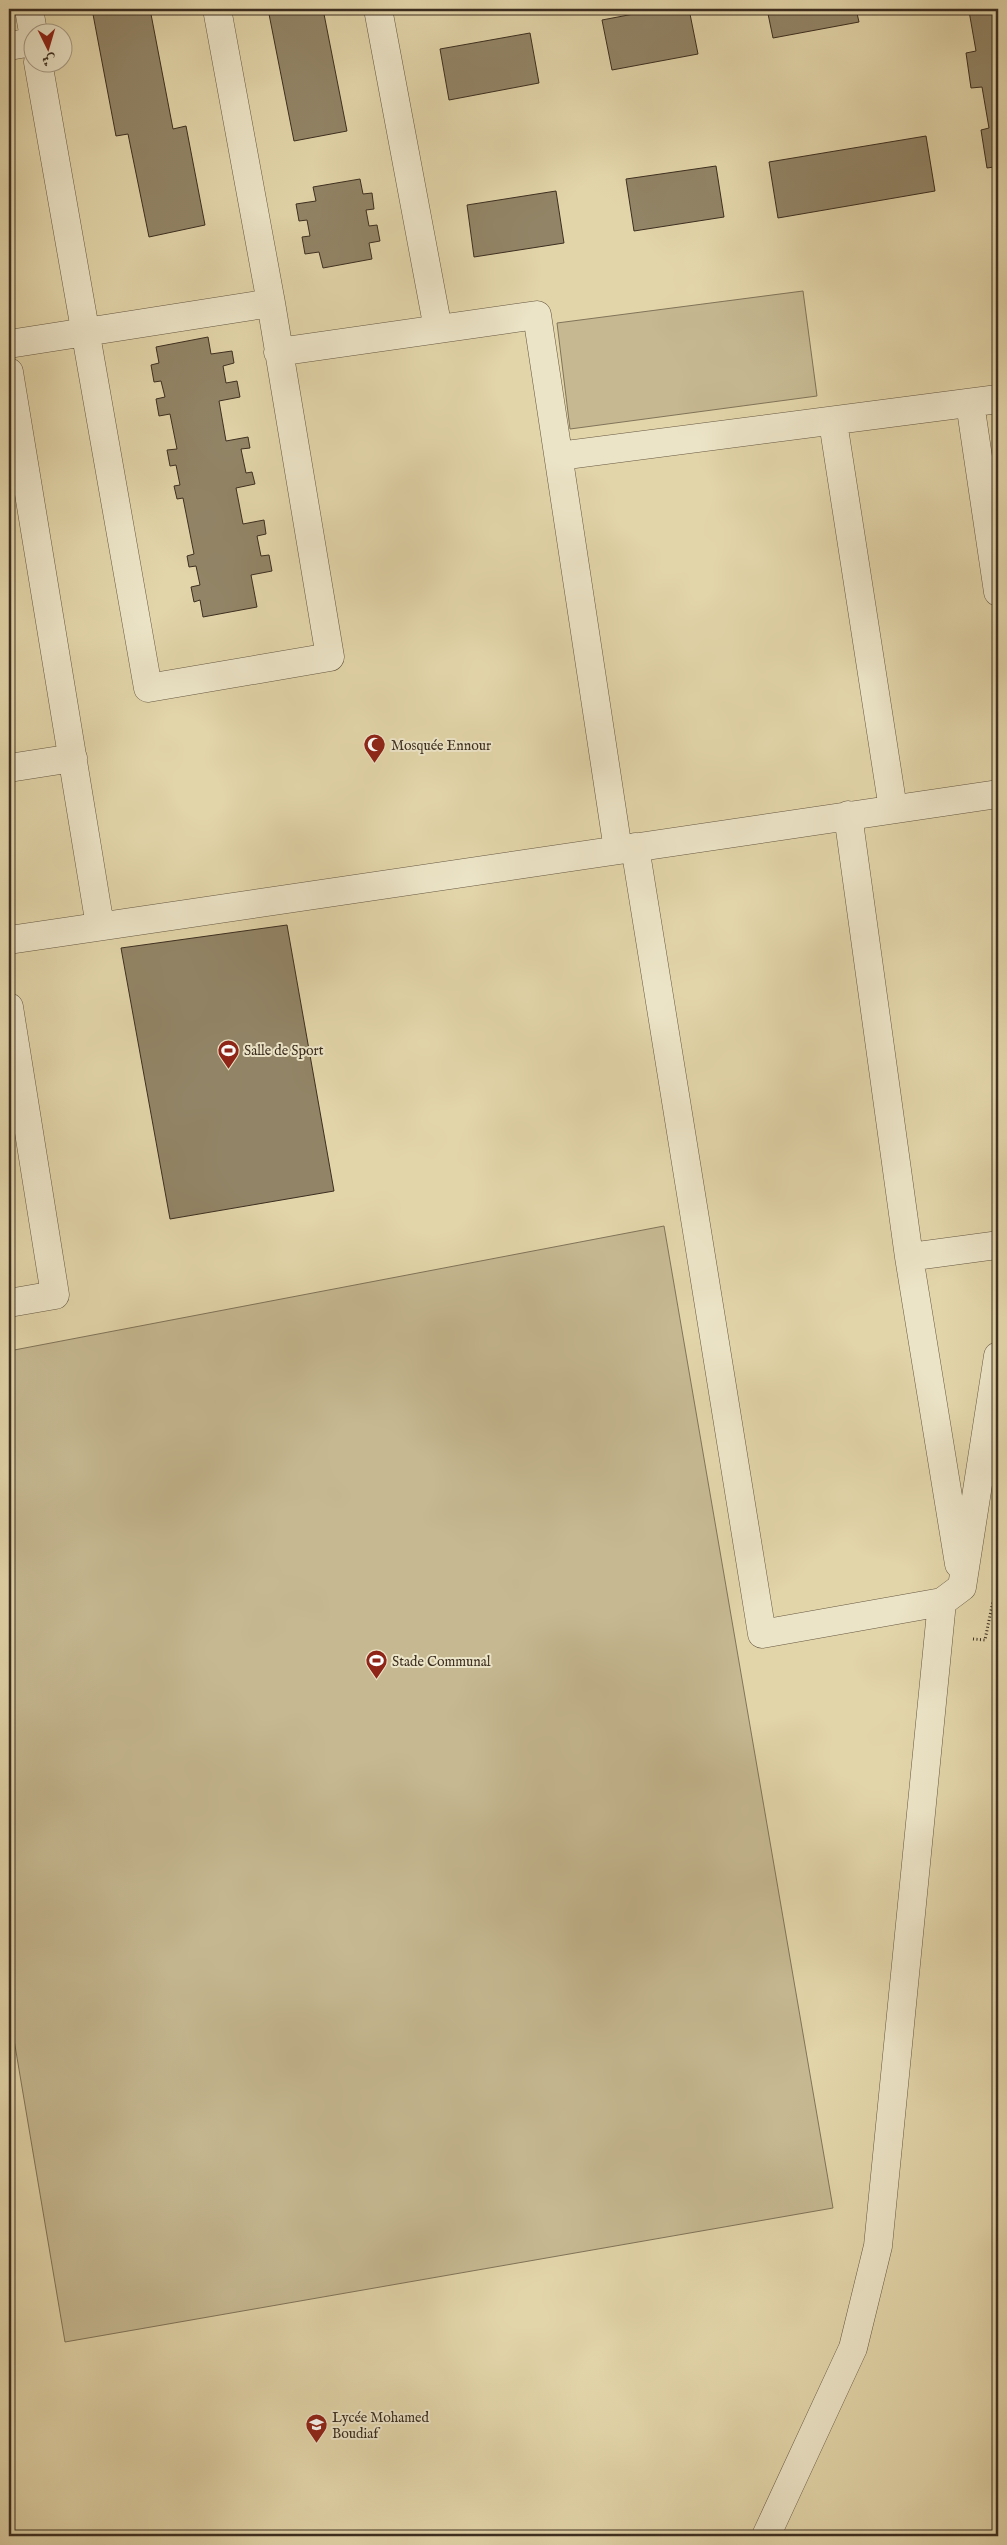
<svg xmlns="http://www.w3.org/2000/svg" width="1007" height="2545" font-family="'IM FELL English',Amiri,serif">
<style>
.green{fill:#c6b992;stroke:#817459}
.building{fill:#928567;stroke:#3c2e20}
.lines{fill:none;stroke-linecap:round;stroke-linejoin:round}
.minor-casing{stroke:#665842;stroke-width:29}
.path{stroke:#3c2e20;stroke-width:3;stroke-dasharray:1 2.5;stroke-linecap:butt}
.minor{stroke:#ece4c7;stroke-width:28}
.labels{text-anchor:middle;stroke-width:4;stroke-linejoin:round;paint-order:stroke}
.poi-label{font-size:14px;fill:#3c2e20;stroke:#ece4c7;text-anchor:start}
</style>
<rect width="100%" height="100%" fill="#e2d5a9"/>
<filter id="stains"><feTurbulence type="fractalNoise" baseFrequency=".004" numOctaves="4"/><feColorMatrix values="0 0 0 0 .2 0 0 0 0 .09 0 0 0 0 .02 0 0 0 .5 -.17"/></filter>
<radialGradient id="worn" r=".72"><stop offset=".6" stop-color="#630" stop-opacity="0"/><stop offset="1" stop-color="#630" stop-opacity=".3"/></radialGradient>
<path class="green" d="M803 291 817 396 570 429 557 323Z
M664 1226 833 2208 65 2342 9 2010V1351Z"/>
<path class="building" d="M92 9H150L173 129 186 126 205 225 149 237 128 134 116 136Z
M268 9H323L347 131 294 141Z
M660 9H689L698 54 612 70 602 20Z
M767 9H856L859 22 773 38Z
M960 9H998V181H996L994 167 987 168 981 130 989 128 982 87 971 88 966 53 976 51 969 11 961 12Z
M530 33 539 83 449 100 440 49Z
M926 136 935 191 778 218 769 162Z
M716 166 724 217 634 231 626 179Z
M360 179 363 194 372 193 374 209 366 210 369 226 377 225 380 241 369 243 372 259 323 268 319 252 305 254 302 237 310 236 307 220 299 221 296 204 316 201 313 187Z
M556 191 564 243 474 257 467 205Z
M208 337 211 354 232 351 234 363 223 366 226 383 237 381 240 397 219 401 226 441 248 437 250 448 241 449 246 473 252 472 255 484 236 488 243 524 264 520 266 534 257 536 261 556 269 555 272 571 251 575 257 607 203 617 200 600 194 602 191 587 200 585 196 566 189 567 187 556 194 554 183 498 177 499 174 486 180 485 176 465 170 466 167 450 177 449 170 414 159 416 156 399 165 397 161 381 154 382 151 365 159 363 156 347Z
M287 925 334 1191 170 1219 121 948Z"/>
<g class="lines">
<defs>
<path id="minor" d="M29 9 33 32
M378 9 438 329
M9 46 32 42
M38 62 148 688 330 657 271 303 217 9
M9 344 271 303
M278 352 537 315 618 850
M9 372 100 926
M970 403 998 592
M833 422 893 809
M559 456 998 399
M9 768 73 758
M848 815 909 1257 959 1564
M635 847 762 1634 942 1602
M9 940 998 794
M9 1007 55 1295 9 1303
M909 1257 998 1245
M766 2536 853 2348 878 2246 942 1602 962 1587 998 1356"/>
</defs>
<use href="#minor" class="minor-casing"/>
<path class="path" d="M973 1639 985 1640 993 1601"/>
<use href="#minor" class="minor"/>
</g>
<defs>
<symbol id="mosque-pin" viewBox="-11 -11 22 30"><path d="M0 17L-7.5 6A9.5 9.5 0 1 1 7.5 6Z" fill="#8f2418" stroke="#ece4c7"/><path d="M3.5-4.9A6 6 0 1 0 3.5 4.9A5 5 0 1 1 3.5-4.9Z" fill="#fff"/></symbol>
<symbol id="stadium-pin" viewBox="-11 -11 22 30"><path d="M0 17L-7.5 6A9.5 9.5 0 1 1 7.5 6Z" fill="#8f2418" stroke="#ece4c7"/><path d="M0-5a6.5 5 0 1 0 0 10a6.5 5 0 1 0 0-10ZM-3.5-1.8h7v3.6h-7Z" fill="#fff"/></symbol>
<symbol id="school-pin" viewBox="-11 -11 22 30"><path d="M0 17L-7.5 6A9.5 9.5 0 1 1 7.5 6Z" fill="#8f2418" stroke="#ece4c7"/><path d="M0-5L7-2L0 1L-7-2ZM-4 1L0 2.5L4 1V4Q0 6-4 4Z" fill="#fff"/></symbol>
</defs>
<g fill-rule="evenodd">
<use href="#mosque-pin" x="362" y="732" width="25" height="34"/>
<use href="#stadium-pin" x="216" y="1038" width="25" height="34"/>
<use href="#stadium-pin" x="364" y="1648" width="25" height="34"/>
<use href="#school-pin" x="304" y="2412" width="25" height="34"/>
</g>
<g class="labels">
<g class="poi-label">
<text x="391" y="750">Mosquée Ennour</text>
<text x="244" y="1055">Salle de Sport</text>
<text x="392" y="1666">Stade Communal</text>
<text x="332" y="2422">Lycée Mohamed<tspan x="332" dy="16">Boudiaf</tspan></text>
</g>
</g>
<rect width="1007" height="2545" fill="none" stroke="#e2d5a9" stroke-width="30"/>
<rect x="10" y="10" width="987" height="2525" fill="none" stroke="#3c2e20" stroke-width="2.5"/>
<rect x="15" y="15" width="977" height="2515" fill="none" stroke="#3c2e20"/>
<g transform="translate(48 48) rotate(175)"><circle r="24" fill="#ece4c7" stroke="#a69b84"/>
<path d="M0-4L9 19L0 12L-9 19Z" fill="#8f2418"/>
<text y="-8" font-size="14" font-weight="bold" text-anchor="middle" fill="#3c2e20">ش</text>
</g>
<rect width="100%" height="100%" filter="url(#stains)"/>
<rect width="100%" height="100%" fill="url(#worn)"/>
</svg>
